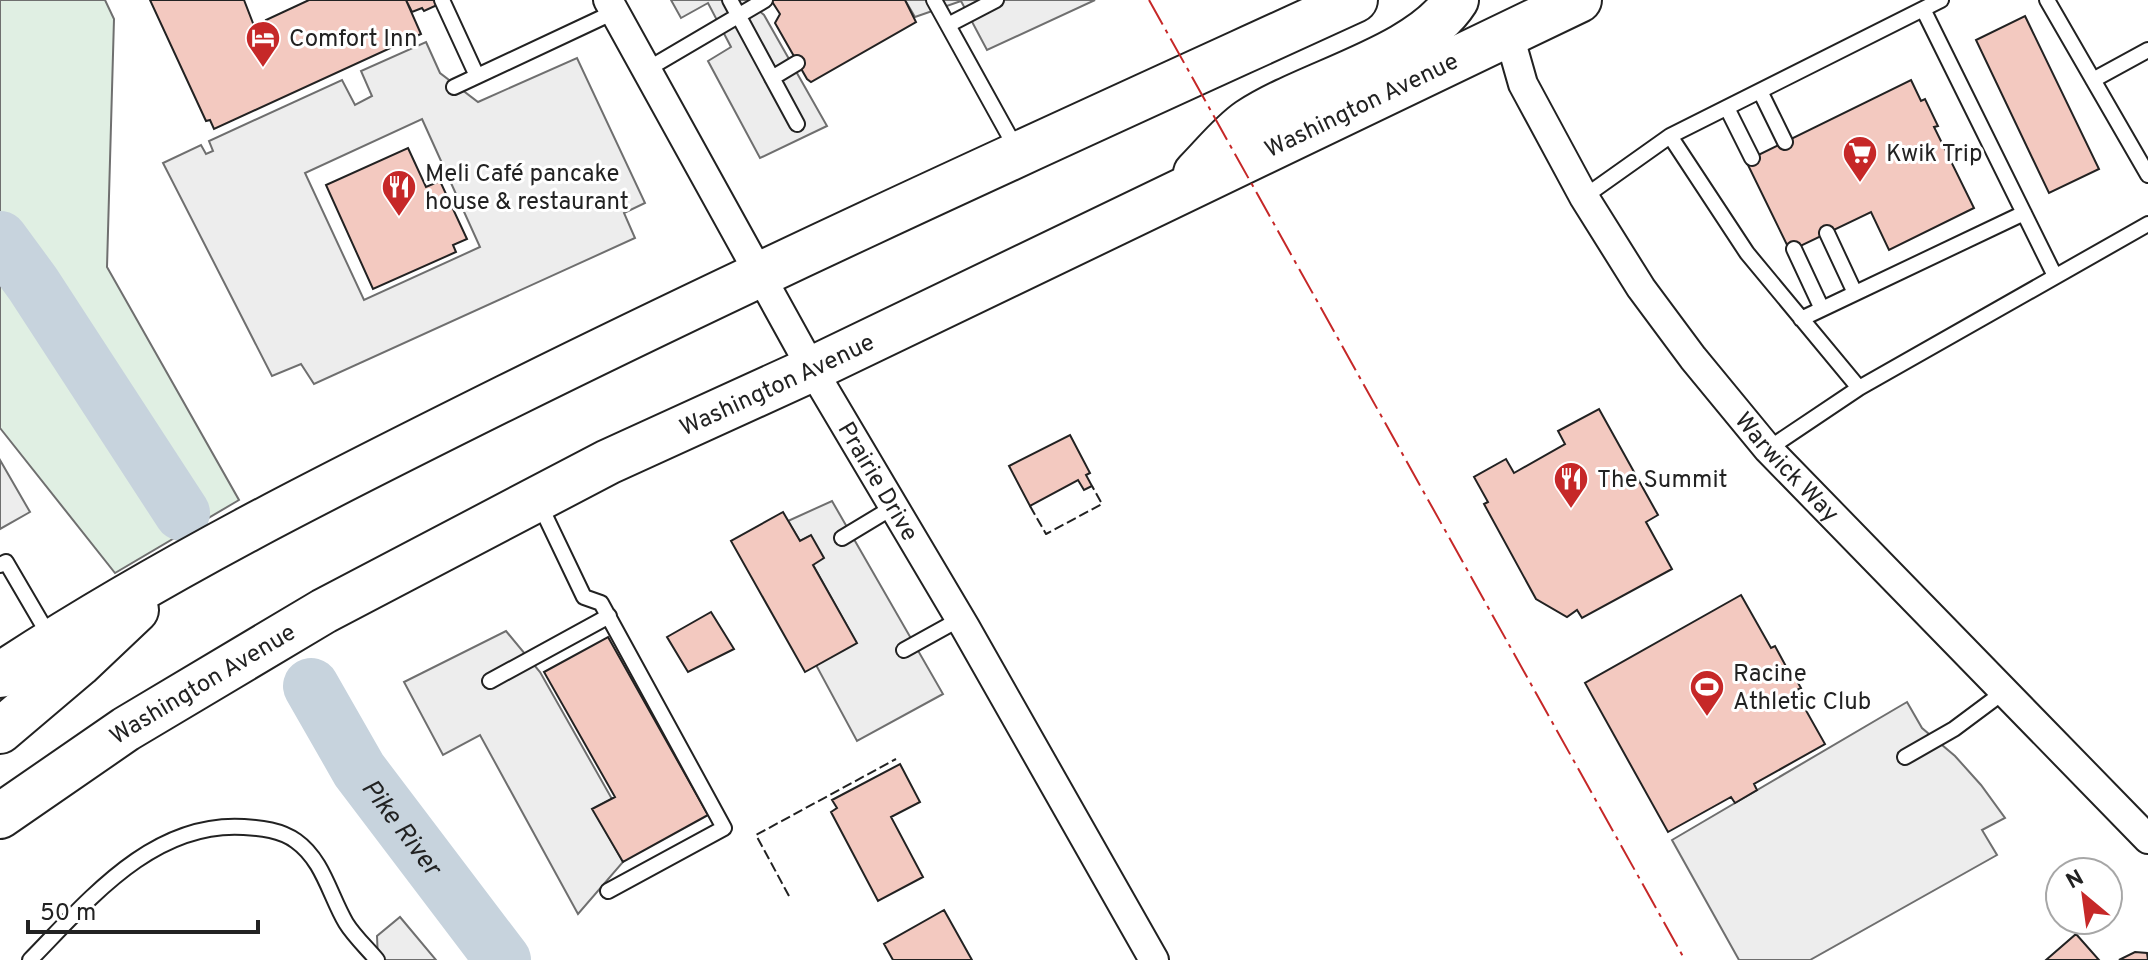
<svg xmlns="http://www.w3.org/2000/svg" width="2148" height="960" font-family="Overpass,sans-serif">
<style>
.green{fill:#e0efe3;stroke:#6f6f6f;stroke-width:2}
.parking{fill:#ededed;stroke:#6f6f6f;stroke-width:2;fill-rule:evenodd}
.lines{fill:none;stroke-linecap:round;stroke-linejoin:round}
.river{stroke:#c7d3dd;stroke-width:56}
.building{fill:#f3c9c0;stroke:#222;stroke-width:2}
.lane-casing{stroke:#222;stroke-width:18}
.street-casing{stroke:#222;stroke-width:32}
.primary-casing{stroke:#222;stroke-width:48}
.lane{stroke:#fff;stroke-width:14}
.street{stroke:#fff;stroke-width:28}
.primary{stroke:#fff;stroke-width:44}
.fence{stroke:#222;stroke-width:2;stroke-dasharray:10 4;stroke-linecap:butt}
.power{stroke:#c62828;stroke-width:2;stroke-dasharray:28 6 4 6;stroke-linecap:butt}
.labels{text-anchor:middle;stroke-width:6;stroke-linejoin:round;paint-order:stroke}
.poi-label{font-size:24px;fill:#222;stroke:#fff;text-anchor:start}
.street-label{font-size:24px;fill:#222;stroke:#fff}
.water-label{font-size:26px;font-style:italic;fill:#222;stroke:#fff}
</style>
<rect width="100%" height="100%" fill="#fff"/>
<path class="green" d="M0 0H105L114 19 107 267 239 500 115 573 0 428Z"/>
<path class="parking" d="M671 0H747L764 15 827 126 760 158 708 61 731 47 708 3 681 18Z
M905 0H1095L987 50 961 1 915 17Z
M426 42 440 73 478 102 577 58 645 203 624 213 635 238 314 384 301 364 272 376 163 163 201 145 206 154 213 151 209 141 342 80 355 105 372 96 361 71ZM422 119 480 247 364 300 305 173Z
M0 460 30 512 0 529Z
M832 501 943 694 857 741 816 665 856 642 813 565 810 536 800 541 788 521Z
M506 631 540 672 612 799 593 809 623 862 578 914 480 735 443 755 404 682Z
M1907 702 1922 728 1955 756 1981 785 2005 818 1982 830 1997 855 1810 960H1739L1672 840Z
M400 917 436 960H378L377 936Z"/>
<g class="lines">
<g class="river">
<path d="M0 239 33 284 182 513"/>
<path id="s1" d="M311 686 359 770 503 960"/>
</g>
</g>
<path class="building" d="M150 0H244L261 44 274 38 266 20 309 0H406L421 34 214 129 210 120 206 121Z
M406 0H448L424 11 422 8 412 12Z
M771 0H905L916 22 811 82 807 79 775 23 780 14Z
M2025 16 2099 169 2049 193 1976 40Z
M1911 80 1921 101 1925 99 1938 126 1934 127 1974 208 1889 250 1871 212 1790 251 1746 161Z
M408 148 426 187 440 181 467 239 453 245 456 252 373 289 326 185Z
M1599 409 1658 515 1646 522 1672 569 1582 618 1577 610 1567 617 1536 599 1484 504 1488 502 1474 477 1506 459 1514 473 1565 444 1558 431Z
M1070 435 1090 473 1086 475 1092 486 1084 490 1078 480 1030 506 1009 466Z
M783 512 800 541 811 535 824 558 813 565 857 643 805 672 731 541Z
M1741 595 1771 648 1775 646 1789 672 1791 671 1801 688 1795 691 1825 744 1754 784 1757 790 1735 803 1731 797 1668 832 1585 683Z
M711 612 734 649 688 672 667 637Z
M608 637 708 815 623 862 592 809 615 797 544 672Z
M900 764 920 802 891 817 923 877 878 901 831 812 837 808 832 800Z
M944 910 972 960H893L884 944Z
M2076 934 2099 960H2046Z
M2135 952 2147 953 2148 960H2119Z"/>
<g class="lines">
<defs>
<path id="lane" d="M442 0 477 76
M730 0 797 124
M934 0 1017 150
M2047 0 2148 175
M1923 9 2055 276
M948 25 996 0
M646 70 765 0
M772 78 797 63
M2093 80 2148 50
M454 87 614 12
M1760 91 1785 142
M1727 108 1752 158
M1670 136 1941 0
M1584 197 1670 136 1747 253 1859 388 1768 449
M1827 233 1855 293
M1794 249 1822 309
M1801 319 2024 213
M1859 388 2148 224
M539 503 584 597 601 603 724 828 608 891
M842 538 895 506
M0 565 6 562 51 639
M904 650 960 619
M490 681 609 616
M1905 757 1954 729 2005 691
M30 960C88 901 152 821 244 827 261 828 281 830 296 841 323 860 330 896 346 923 354 936 367 948 377 960"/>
<g id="street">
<path id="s2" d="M608 0 812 369 965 627 1154 960"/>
<path id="s3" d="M1509 35 1523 84 1584 197 1641 288 1693 358 1768 449 2148 839"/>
</g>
<g id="primary">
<path d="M1196 173C1213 156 1230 134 1249 121 1308 82 1419 58 1456 0"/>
<path d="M0 675C161 569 334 483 507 397 787 258 1071 130 1355 0"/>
<path d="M0 731 79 664 136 610"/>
<path id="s4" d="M0 816 126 729 324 611 608 462 812 369 1579 0"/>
</g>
</defs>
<use href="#lane" class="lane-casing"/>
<use href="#street" class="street-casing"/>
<use href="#primary" class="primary-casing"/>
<use href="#lane" class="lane"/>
<use href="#street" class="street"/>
<use href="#primary" class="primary"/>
<path class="fence" d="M1030 506 1046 534 1102 504 1092 486
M789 896 756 835 896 759"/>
<path class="power" d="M1149 0 1685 960"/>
</g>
<defs>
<symbol id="hotel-pin" viewBox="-11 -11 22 30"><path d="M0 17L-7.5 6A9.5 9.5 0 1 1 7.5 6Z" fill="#c62828" stroke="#fff"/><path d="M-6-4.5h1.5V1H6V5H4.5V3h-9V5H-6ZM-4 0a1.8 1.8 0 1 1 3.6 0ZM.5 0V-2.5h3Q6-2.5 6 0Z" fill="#fff"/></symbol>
<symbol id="supermarket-pin" viewBox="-11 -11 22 30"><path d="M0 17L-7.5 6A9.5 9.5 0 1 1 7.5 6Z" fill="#c62828" stroke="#fff"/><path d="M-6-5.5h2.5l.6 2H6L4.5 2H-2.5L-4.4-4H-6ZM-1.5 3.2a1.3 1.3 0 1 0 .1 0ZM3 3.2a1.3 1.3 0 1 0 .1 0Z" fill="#fff"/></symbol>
<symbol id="restaurant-pin" viewBox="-11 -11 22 30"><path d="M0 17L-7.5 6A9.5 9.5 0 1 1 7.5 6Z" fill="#c62828" stroke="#fff"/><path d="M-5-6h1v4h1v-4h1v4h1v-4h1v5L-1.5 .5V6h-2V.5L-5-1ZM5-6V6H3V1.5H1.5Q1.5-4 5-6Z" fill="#fff"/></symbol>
<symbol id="stadium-pin" viewBox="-11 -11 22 30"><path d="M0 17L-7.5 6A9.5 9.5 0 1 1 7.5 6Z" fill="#c62828" stroke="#fff"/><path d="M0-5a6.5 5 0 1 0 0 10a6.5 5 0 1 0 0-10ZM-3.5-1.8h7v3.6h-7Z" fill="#fff"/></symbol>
</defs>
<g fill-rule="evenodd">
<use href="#hotel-pin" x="243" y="18" width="40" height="54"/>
<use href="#supermarket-pin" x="1840" y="133" width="40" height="54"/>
<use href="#restaurant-pin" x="379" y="167" width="40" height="54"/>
<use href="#restaurant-pin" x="1551" y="459" width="40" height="54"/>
<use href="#stadium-pin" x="1687" y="667" width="40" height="54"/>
</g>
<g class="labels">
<g class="poi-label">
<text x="289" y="46">Comfort Inn</text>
<text x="1886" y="161">Kwik Trip</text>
<text x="425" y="181">Meli Café pancake<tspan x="425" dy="28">house &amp; restaurant</tspan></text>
<text x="1597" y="487">The Summit</text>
<text x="1733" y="681">Racine<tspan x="1733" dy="28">Athletic Club</tspan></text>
</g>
<g class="street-label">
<text dy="8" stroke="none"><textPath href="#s4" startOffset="1538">Washington Avenue</textPath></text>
<text dy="8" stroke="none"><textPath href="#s4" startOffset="890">Washington Avenue</textPath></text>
<text dy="8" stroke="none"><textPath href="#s3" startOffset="518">Warwick Way</textPath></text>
<text dy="8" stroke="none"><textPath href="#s2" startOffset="552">Prairie Drive</textPath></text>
<text dy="8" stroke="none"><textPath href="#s4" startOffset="242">Washington Avenue</textPath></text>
</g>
<g class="water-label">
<text dy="9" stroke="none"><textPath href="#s1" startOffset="168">Pike River</textPath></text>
</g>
</g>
<g transform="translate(2084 896) rotate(331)"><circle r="38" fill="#ffffff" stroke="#a7a7a7" stroke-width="2"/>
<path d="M0-6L14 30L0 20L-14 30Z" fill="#c62828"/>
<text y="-12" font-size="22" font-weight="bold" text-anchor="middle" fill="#222222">N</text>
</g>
<path d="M28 920v12h230v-12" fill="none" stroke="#222222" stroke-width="4"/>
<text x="40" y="920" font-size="24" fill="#222222" stroke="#ffffff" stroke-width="6" paint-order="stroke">50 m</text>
</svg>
